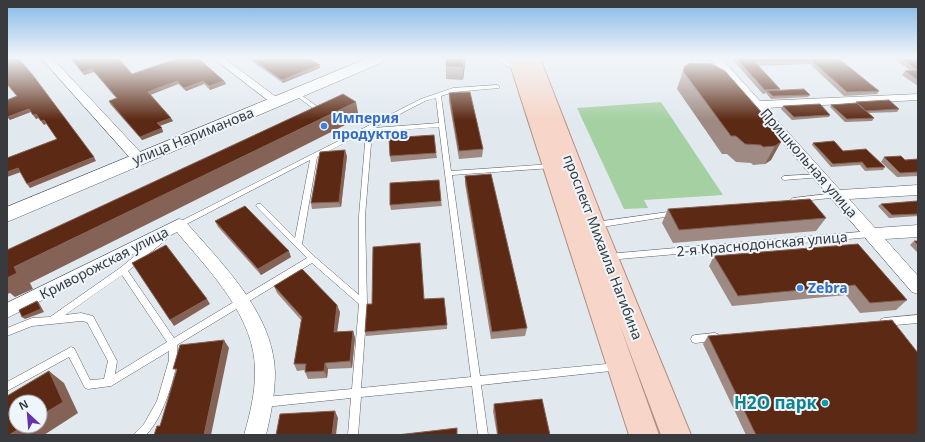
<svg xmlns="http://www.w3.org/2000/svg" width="925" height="442" font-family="'Noto Sans',sans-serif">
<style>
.green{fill:#a5d0a2}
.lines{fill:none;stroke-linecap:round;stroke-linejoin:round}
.lane-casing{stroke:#5e6469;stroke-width:1}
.street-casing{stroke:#5e6469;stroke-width:1}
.secondary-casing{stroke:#5e6469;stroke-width:1}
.primary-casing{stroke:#b08d80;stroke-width:2}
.lane{fill:#fff;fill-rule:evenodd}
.street{fill:#fff;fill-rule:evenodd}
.secondary{fill:#fff;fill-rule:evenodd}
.primary{fill:#f7d5c8;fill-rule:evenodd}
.wall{fill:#9e8a82}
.shaded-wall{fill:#846356}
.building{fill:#5c2a14;stroke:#846356}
.shop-dot{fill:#3f7fe0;stroke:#eef6fc;stroke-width:1.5}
.culture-dot{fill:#0f9aa8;stroke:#eef6fc;stroke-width:1.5}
.labels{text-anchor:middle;stroke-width:4;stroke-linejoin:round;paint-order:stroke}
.shop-label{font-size:14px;font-weight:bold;fill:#366cbe;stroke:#eef6fc;text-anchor:start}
.street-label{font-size:14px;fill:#383a3d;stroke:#eef6fc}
.near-culture-label{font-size:17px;font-weight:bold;fill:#0d838f;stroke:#eef6fc;text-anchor:end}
</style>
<rect width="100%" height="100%" fill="#e1e9ef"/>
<path class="green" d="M661 102 723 195 644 200 648 208 624 209 577 108Z"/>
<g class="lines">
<defs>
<path id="lane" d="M497 85 499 86V88L454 92 441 96 451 171 552 164 555 166 552 168 452 175 480 376 617 363 620 364 621 367 620 370 481 385 488 435H478L472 386 361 397 358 435H348L351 398 265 407 262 405 260 402 262 399 265 397 352 389 359 304 312 263 177 345C177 350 178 356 177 361 173 384 162 419 146 435H134L136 432 144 424 157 401 169 360V351L111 386 88 389 85 388 69 357 7 391V382L71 347 74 348 90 380 104 379 108 361 87 322 81 321 32 326 7 336V328L32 318 50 317 120 268 162 234H168L169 236 168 238 128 271 174 338 307 258 256 206 257 204H261L295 238 310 160 179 228H175L173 226 175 224 421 99 453 88ZM436 98 439 123 373 128 425 101ZM439 127 471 377 361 388 367 303 365 216 372 132ZM366 132 359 216V295L315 257 302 244 317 157ZM122 275 167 342 115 374 117 361 93 316 81 313 65 315Z
M297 92 325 112V114H321L295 95V93Z
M820 174 822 175 823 176 822 177 784 180 781 178 784 176Z
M837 193 840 195 839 197 793 202 790 200 793 198Z
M675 211H677L678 213 677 215 596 228 592 225 596 222Z
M871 231 874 232 875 234 874 236 871 237 608 260 605 259 604 257 605 255 608 254Z
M918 315V323L884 326 881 325 880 322 881 319 884 318Z
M715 333 718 334 719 337 718 340 715 341 695 343 692 342 691 339 692 336 695 335Z"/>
<path id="street" d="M41 58H52L143 155 145 158 143 161H133Z
M213 58H224L284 103 282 105H274Z
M710 58H721L760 101 918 94V100L766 108 840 190 918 185V195L849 199 875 228 918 225V237L885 239 918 276V294L912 292Z
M179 219 184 220C221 263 273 312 275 372 275 394 271 414 266 435H244C250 414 255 394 255 372 256 317 209 271 177 232L7 318V303Z"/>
<path id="secondary" d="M368 58H387L385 61 339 81 7 222V207Z
M496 58C506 58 519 56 525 65L523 68C515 70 501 65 496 58Z"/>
<path id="primary" d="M508 58H524L553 139 524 58H540L605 225 691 435H661L618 320 659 435H629Z"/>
</defs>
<use href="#lane" class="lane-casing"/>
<use href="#street" class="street-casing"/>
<use href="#secondary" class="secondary-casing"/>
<use href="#primary" class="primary-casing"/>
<use href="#lane" class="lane"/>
<use href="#street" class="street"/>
<use href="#secondary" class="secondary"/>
<use href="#primary" class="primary"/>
</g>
<path class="wall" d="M70 58H118L132 74 174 60 172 58H198L224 81 226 84 210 90 204 84 186 91 178 84 150 95 173 121 160 126 163 132 142 140 110 104 109 101 116 98 94 72 84 75Z
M247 58H309L320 65V68L283 83Z
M731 58H838L879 91 877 94 844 96 810 64 758 66 780 89V90L810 95 808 97 771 99 766 93 763 94Z
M893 58H918V86L902 75 905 71 910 70Z
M465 65 463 80 446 79V66Z
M683 71 763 114 776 125 775 127 783 137 771 160 765 164 753 165 751 163 736 162 727 154H722L677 89Z
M449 93 483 149 482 157 459 159 449 101Z
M856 102 899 109 897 112 868 113 874 118 872 121 845 122 830 107 831 105 855 104Z
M783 106 830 115 829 117 792 120 781 109Z
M813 143 843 151 885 167 883 170 865 171 860 165 831 167 812 145Z
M436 153 437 158 391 162 390 156Z
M347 156 341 207 312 209 311 203Z
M884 157 905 160 918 159V176L897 177 881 162Z
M465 176 527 328 525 336 491 339 465 184Z
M441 201 442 206 391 210 390 205Z
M918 203V216L889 218 878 206 881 204Z
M668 209 826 218 816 231 673 243 662 223Z
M215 221 291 257 261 275 218 227Z
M914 241H918V253L910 245Z
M858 244 907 300 896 310 860 313 846 295 732 306 709 266 714 256Z
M274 286 340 312 337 332 353 331 355 338 352 368 328 369 327 378 308 379 305 372V370L297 371 294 364 301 320 277 293Z
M425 299 447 325V329L366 336 365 332Z
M708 336 918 435H746L703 344Z
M494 404 550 435H497L493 411Z"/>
<path class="shaded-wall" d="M464 58H465V65L463 80V67Z
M320 65V68L283 83 282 80Z
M92 69 94 72 84 75 82 72Z
M177 81 178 84 150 95 148 92Z
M203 81 204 84 186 91 184 88Z
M224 81 226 84 210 90 209 86Z
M356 102 359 118 30 283 33 289 15 297 10 293 7 294V278L14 267Z
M29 109 31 112 10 120 7 117Z
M36 114 39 118 36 119 33 115Z
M171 118 173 121 159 126 157 123Z
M44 120 46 124 44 125 41 121Z
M162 128 163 132 142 140 140 137Z
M781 142 771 160 765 164 775 146Z
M345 150 347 156 341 207 339 202Z
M94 157 96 161 30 188 27 184Z
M18 168 21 172 7 177V172Z
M289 251 291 257 261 275 258 269Z
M207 299 210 304 174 326 170 320Z
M37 301 39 303 44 312 25 319 22 317Z
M337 305 340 312 336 339 334 332Z
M353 331 355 338 352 368 350 361Z
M224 340 229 348 211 435H204Z
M325 363 328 369 327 378 324 371Z
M49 371 64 383 78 413 44 435H9L24 426H40V416Z
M335 411 338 418 336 435H332Z"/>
<path class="building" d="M7 58H18L32 74 94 157 27 184 18 168 7 172V157V158L57 139 44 120 41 121 36 114 33 115 29 109 7 117V100L17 96 7 84Z
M71 58H118L132 74 176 59 174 58H198L224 81 209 86 203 81 184 88 177 81 148 92 171 118 157 123 162 128 140 137 109 101 117 98 92 69 82 72Z
M250 58H309L320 65 282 80Z
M446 58H464L463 67 446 66Z
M736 58H838L879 91 847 92 812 61 755 62 780 89 765 90Z
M901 58H918V80L905 71 917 70Z
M690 63 712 64 725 71 763 114H766L776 125 773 126 783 137 781 142 775 146 763 147 761 145 745 144 736 136H731L683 71 685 66Z
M804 89 810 95 773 96 767 91Z
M470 92 483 149 459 151 449 93Z
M343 94 356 102 14 267 17 273 7 278V250Z
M889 100 899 109 866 111 856 102Z
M857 103 874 118 847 119 831 105Z
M820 104 830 115 794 117 783 106Z
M434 135 436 153 390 156 389 138Z
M834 141 843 151 866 149 885 167 867 168 862 162 833 164 813 143Z
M345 150 339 202 311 203 320 152Z
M901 156 905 160 918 159V172L900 173 884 157Z
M491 174 527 328 492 332 465 176Z
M439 180 441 201 390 205V183Z
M810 199 826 218 679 230 668 209Z
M917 201 918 203V214L892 215 881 204Z
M245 206 289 251 258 269 215 221Z
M914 241H918V245Z
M420 243 424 299 444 298 447 325 365 332 367 304H372L373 247Z
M858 244 907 300 870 303 855 285 738 296 714 256Z
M166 245 207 299 170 320 132 263Z
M302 269 337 305 334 332 353 331 350 361 325 363 324 371 305 372 306 364H294L302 317 274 286Z
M37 301 41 309 22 317 19 310Z
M892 320 918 353V435H756L708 336Z
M224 340 204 435H154L157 426H160L177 369H173L180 345Z
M49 371 63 402 40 416V402H16V426H24L9 435H7V396Z
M542 399 550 435H498L494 404Z
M335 411 332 435H276L280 414Z
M457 428V435H397Z"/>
<linearGradient id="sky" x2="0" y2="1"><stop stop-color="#82b7e7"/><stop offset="0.48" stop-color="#f2f5f8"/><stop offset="1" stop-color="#f2f5f8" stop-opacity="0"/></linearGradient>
<rect width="925" height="120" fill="url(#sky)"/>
<g class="shop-dot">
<circle cx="324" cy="126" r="4"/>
<circle cx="800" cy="288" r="4"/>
</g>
<circle class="culture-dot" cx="825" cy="403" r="4"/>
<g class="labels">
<g class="shop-label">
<text x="332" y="123">Империя<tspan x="332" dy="16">продуктов</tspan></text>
<text x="808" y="293">Zebra</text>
</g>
<g class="street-label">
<text transform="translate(193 136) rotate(-22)" y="5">улица Нариманова</text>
<text transform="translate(809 163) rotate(49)" y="5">Пришкольная улица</text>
<text transform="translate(762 244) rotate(-5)" y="5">2-я Краснодонская улица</text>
<text transform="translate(603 247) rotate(69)" y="5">проспект Михаила Нагибина</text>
<text transform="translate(104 263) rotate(-27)" y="5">Криворожская улица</text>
</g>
<g class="near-culture-label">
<text x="817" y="409">H2O парк</text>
</g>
</g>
<rect width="925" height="442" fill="none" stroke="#383a3d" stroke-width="16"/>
<g transform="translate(28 414) rotate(334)"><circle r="19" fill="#eef6fc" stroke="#a5abb0"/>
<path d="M0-3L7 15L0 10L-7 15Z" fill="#6632a9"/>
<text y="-6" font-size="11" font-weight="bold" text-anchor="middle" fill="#383a3d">N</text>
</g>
</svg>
